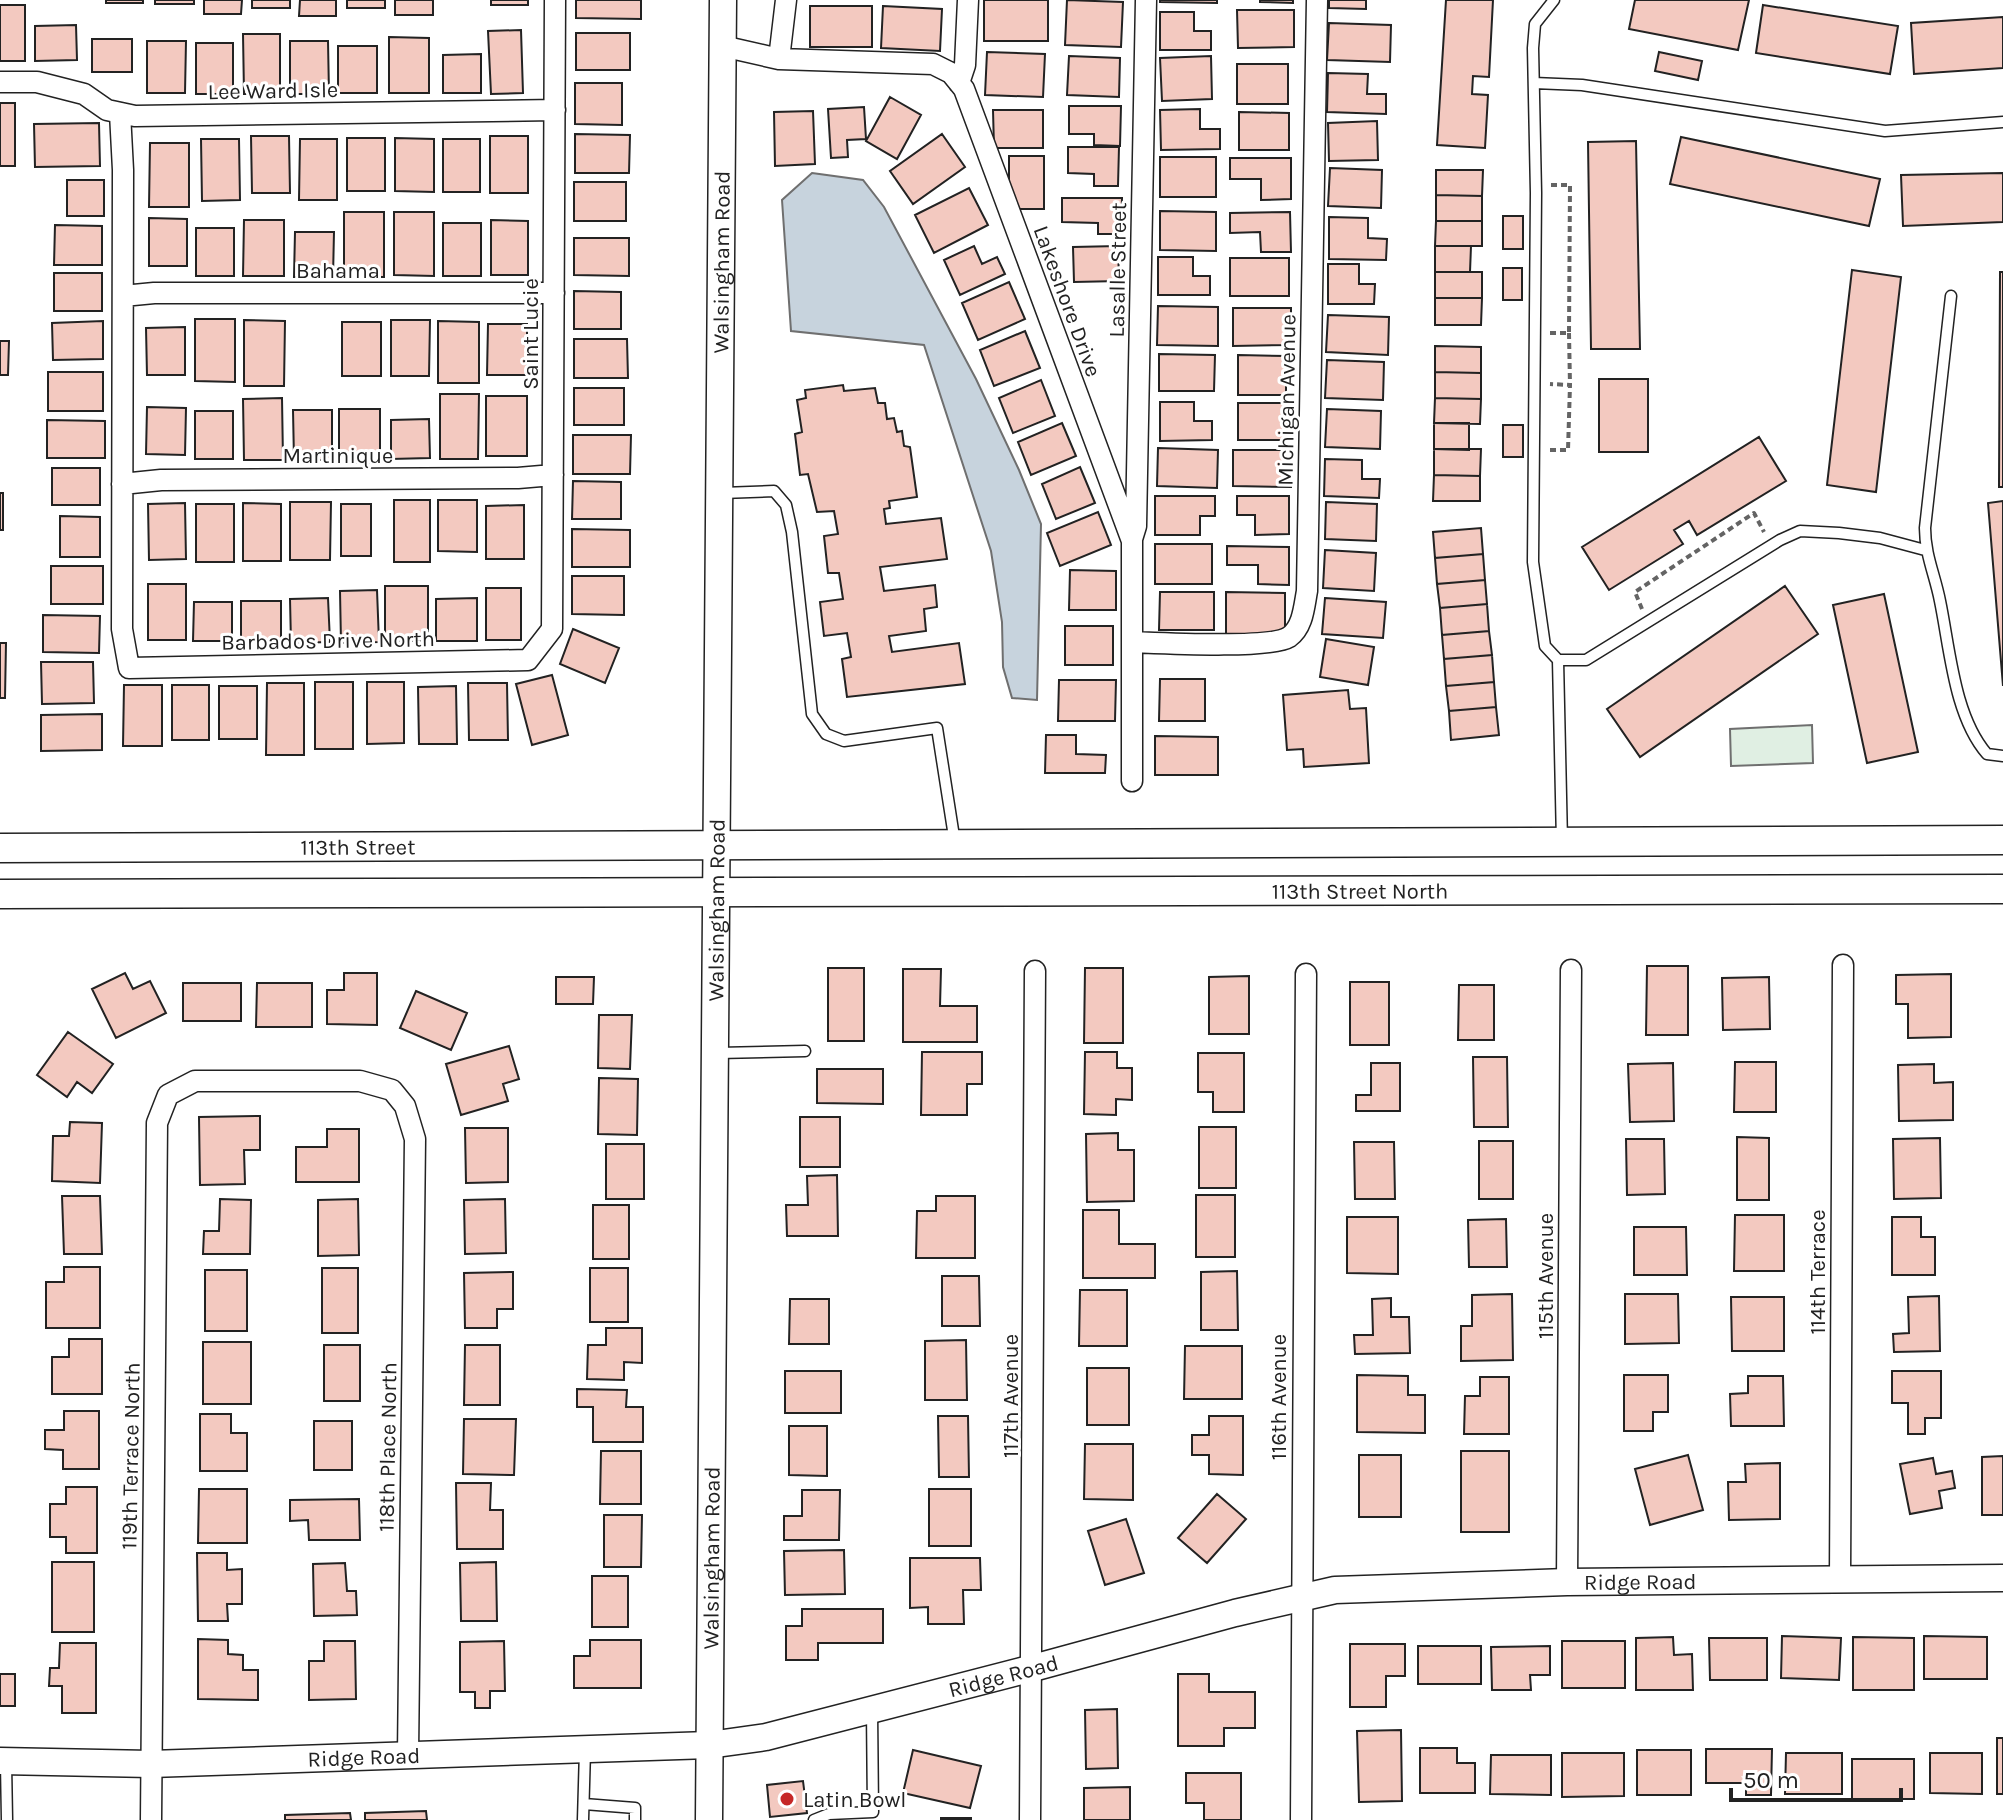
<svg xmlns="http://www.w3.org/2000/svg" width="2003" height="1820" font-family="Karla,sans-serif">
<style>
.green{fill:#e0efe3;stroke:#6f6f6f;stroke-width:2}
.water{fill:#c7d3dd;stroke:#6f6f6f;stroke-width:2}
.building{fill:#f3c9c0;stroke:#222;stroke-width:2}
.lines{fill:none;stroke-linecap:round;stroke-linejoin:round}
.service-casing{stroke:#222;stroke-width:13}
.minor-casing{stroke:#222;stroke-width:23}
.tertiary-casing{stroke:#222;stroke-width:29}
.secondary-casing{stroke:#222;stroke-width:31}
.path{stroke:#646464;stroke-width:4;stroke-dasharray:6 4;stroke-linecap:butt}
.service{stroke:#fff;stroke-width:10}
.minor{stroke:#fff;stroke-width:20}
.tertiary{stroke:#fff;stroke-width:26}
.secondary{stroke:#fff;stroke-width:28}
.poi-dot{fill:#c62828;stroke:#fff;stroke-width:3}
.labels{text-anchor:middle;stroke-width:6;stroke-linejoin:round;paint-order:stroke}
.street-label{font-size:22px;fill:#222;stroke:#fff}
.poi-label{font-size:22px;fill:#222;stroke:#fff;text-anchor:start}
</style>
<rect width="100%" height="100%" fill="#fff"/>
<path class="green" d="M1812 725 1813 763 1731 766 1730 729Z"/>
<path class="water" d="M812 173 863 180 884 207 976 379 1019 470 1041 524 1037 700 1012 698 1003 667 1002 622 991 551 924 345 791 331 782 200Z"/>
<path class="building" d="M106 0H143V3H106Z
M155 0H194V4H155Z
M204 0H242L241 14H204Z
M252 0H290V8H252Z
M300 0H336V16H299Z
M347 0H385V8H347Z
M395 0H433V15H395Z
M491 0H528V5H491Z
M576 0H641V19L576 18Z
M984 0H1048V41H984Z
M1067 0 1123 2 1121 47 1065 45Z
M1160 0H1217V3L1160 2Z
M1260 0H1293V3L1260 2Z
M1329 0H1366V9L1329 8Z
M1446 0H1493L1489 77 1473 76 1472 94 1488 95 1485 148 1437 145Z
M1635 0H1749L1738 50 1629 29Z
M0 5H25V61H0Z
M1763 5 1898 26 1890 74 1756 53Z
M810 6H872V47H810Z
M883 6 942 9 940 51 881 48Z
M1237 10H1294V47L1238 48Z
M1160 12H1194V31H1211V50H1160Z
M2003 17V68L1914 74 1911 23Z
M1329 23 1391 25 1390 62 1327 60Z
M76 25 77 60 35 61V26Z
M521 30 523 93 491 94 488 31Z
M576 33H630V70H576Z
M243 34H280V94H244Z
M389 37 429 38V93H389Z
M92 39H132V72H92Z
M147 41H186L185 93H147Z
M290 41H328L329 94H290Z
M196 43H233V94H196Z
M338 46H377V93H338Z
M987 52 1045 54 1043 97 985 95Z
M1659 52 1702 61 1698 80 1655 71Z
M481 54V93H443V55Z
M1069 56 1120 58 1119 97 1067 95Z
M1211 56 1212 99 1162 101 1160 58Z
M1237 64H1288V104H1237Z
M1328 73 1368 74 1367 94H1386V114L1327 112Z
M575 83H622V125L575 124Z
M890 97 921 115 897 159 866 141Z
M0 103H15V166H0Z
M1069 106H1121L1120 146 1094 145V134H1069Z
M864 107 866 139 847 140 848 157 831 158 828 109Z
M1200 109V129H1220V149L1161 150 1160 110Z
M993 110H1043V148H994Z
M813 111 815 164 775 166 774 112Z
M1239 112 1289 113V150H1239Z
M1377 121 1378 160 1329 161 1328 123Z
M99 123 100 166 35 167 34 124Z
M575 134 630 135 629 173H575Z
M942 134 965 167 913 204 890 171Z
M251 136H289L290 193H252Z
M490 136H528V193H490Z
M1681 137 1880 179 1869 226 1670 184Z
M347 138H385V191H347Z
M395 138 434 139V192L395 191Z
M201 139H239L240 200 202 201Z
M300 139H337V200H299Z
M443 139H480V192H443Z
M1636 141 1640 349H1591L1588 142Z
M150 143H189V207H149Z
M1068 147H1119L1118 186H1094V174L1068 173Z
M1009 156H1044V209H1009Z
M1160 157H1216V197H1160Z
M1230 158H1291V199L1261 200V179H1230Z
M1330 168 1382 170 1381 208 1328 206Z
M1436 170H1483L1482 196 1436 195Z
M2003 173V222L1903 226 1901 175Z
M67 180H104V216H67Z
M574 182H626V221H574Z
M969 188 988 225 934 253 915 215Z
M1436 195 1482 196V221H1436Z
M1062 198H1122L1121 234H1098V223L1062 222Z
M1160 211 1216 212V251L1160 250Z
M344 212H384V277H344Z
M394 212H434V276L394 275Z
M1290 212 1291 252H1261L1260 232 1230 233V213Z
M1503 216H1523V249H1503Z
M1329 217 1368 218V238L1387 239 1386 260 1329 259Z
M149 218 187 219V266H149Z
M244 220H284V276H243Z
M491 220 528 221V275H491Z
M1436 221H1482V246H1435Z
M443 223H481V276H443Z
M55 225 102 226V265H54Z
M196 228H234V276H196Z
M295 232H334L333 277H294Z
M574 238H629V276L574 275Z
M974 246 982 264 997 257 1005 274 960 295 944 260Z
M1118 246 1119 281 1074 282 1073 247Z
M1435 246H1471L1470 272H1435Z
M1158 257H1193V276H1210V295H1158Z
M1230 258H1289V296H1230Z
M1328 264H1359V284H1375L1374 304H1328Z
M1503 268H1522V300H1503Z
M1852 270 1901 277 1876 492 1827 485Z
M1435 272H1482V298H1435Z
M2000 272H2003V487H1999Z
M54 273H102V311H54Z
M1009 282 1025 319 978 340 962 303Z
M574 291 621 292V329H574Z
M1435 298H1482L1481 325H1435Z
M1158 306 1218 307V346L1157 345Z
M1233 308H1291V345L1233 346Z
M1328 315 1389 317 1388 355 1326 352Z
M195 319H235V382L195 381Z
M244 320 285 321 284 386H244Z
M391 320H430L429 376H391Z
M103 321V359L53 360 52 323Z
M438 321 479 322V383H438Z
M342 322H381V376H342Z
M488 324H527V375H487Z
M185 327V375H147L146 328Z
M1025 331 1040 368 994 386 980 350Z
M574 339H627L628 378H574Z
M0 341H9L8 375H0Z
M1435 346 1481 347V373L1435 372Z
M1159 354 1215 355 1214 391H1159Z
M1238 355 1286 356V395H1238Z
M1327 360 1384 362 1383 400 1325 398Z
M48 372H103V411H48Z
M1435 372 1481 373V399L1435 398Z
M1599 379H1648V452H1599Z
M1041 380 1055 416 1013 433 999 398Z
M843 385 844 391 875 388 878 403H885L887 419 894 418 897 432 902 431 904 446 910 447 917 497 889 501 890 508 884 509 886 524 941 518 947 559 880 567 884 591 935 585 937 607 924 609 926 631 889 636 892 652 959 643 965 684 847 697 842 659 851 657 847 633 824 636 820 602 843 599 839 573H828L824 536 838 534 834 511 817 512 808 474 800 475 795 434 802 432 797 400 806 398 805 390Z
M574 388H624V425H574Z
M440 394H479L478 459H440Z
M486 396H527V456H486Z
M282 398 283 460H244L243 399Z
M1435 398 1481 399 1480 424 1434 423Z
M1160 402H1194V421H1212V440L1160 441Z
M1238 403H1291V440H1238Z
M147 407 186 408 185 455 146 454Z
M339 409H380V463H339Z
M1327 409 1381 411 1380 449 1325 447Z
M293 410H332V460H294Z
M195 411H233V459H195Z
M429 419 430 458 391 459V420Z
M47 420 105 421V458H47Z
M1062 423 1076 456 1031 475 1018 442Z
M1434 423H1469V450L1434 449Z
M1503 425H1523V457H1503Z
M573 435H631L630 474H573Z
M1759 437 1786 481 1697 535 1689 521 1674 530 1683 544 1609 590 1582 547Z
M1158 448 1218 450 1217 488 1157 486Z
M1434 449H1481L1480 476 1434 475Z
M1233 450H1291V487L1233 486Z
M1325 459 1362 460V479H1380L1379 498 1324 496Z
M1080 467 1095 503 1056 519 1042 484Z
M52 468H100V505H52Z
M1434 475 1480 476V501H1433Z
M573 481 621 482V519H572Z
M0 493H3V530H0Z
M1155 496H1215V516H1200V535H1155Z
M1237 496H1289V534L1255 535V515H1237Z
M394 500H430V562H394Z
M438 500H477V552L438 551Z
M2003 501V686L1988 503Z
M290 502H331L330 560H290Z
M1326 502 1377 504 1376 541 1325 539Z
M185 503 186 559 149 560 148 504Z
M243 503 281 504V561H243Z
M196 504H234V562H196Z
M341 504H371V556H341Z
M524 505V559H486V506Z
M1098 512 1111 545 1060 566 1047 533Z
M60 516 100 517V557H60Z
M1481 528 1483 554 1435 558 1433 532Z
M572 529 630 530V567H572Z
M1155 544H1212V584H1155Z
M1227 546 1289 547V585L1258 584V565H1227Z
M1325 550 1376 553 1374 591 1323 588Z
M1483 554 1485 580 1437 584 1435 558Z
M51 566H103V604H51Z
M1070 570 1116 571V610H1069Z
M572 576H624V615L572 614Z
M1485 580 1487 604 1440 608 1437 584Z
M148 584H186V640H148Z
M385 586H428V641H385Z
M1785 586 1818 634 1640 757 1607 709Z
M486 588H521V640H486Z
M377 590 379 642 341 643 340 591Z
M1160 592H1214V630H1159Z
M1226 592 1285 593V636L1226 635Z
M1884 594 1918 752 1867 763 1833 605Z
M328 598 330 642 291 643 290 599Z
M477 598V641H436V599Z
M1325 598 1386 602 1383 638 1322 634Z
M241 601H281V642H241Z
M194 602H232V641H193Z
M1487 604 1489 631 1442 635 1440 608Z
M43 615 100 616 99 653 43 652Z
M1065 626H1113V665H1065Z
M573 629 619 648 605 683 560 664Z
M1489 631 1492 655 1444 659 1442 635Z
M1326 639 1374 647 1368 685 1320 677Z
M0 643H6L5 698H0Z
M1492 655 1494 682 1446 686 1444 659Z
M41 662H93L94 703 42 704Z
M552 675 568 735 532 745 516 684Z
M1160 679H1205V721H1159Z
M1059 680H1116L1115 721H1058Z
M315 682H353V749H315Z
M367 682H404V743L367 744Z
M1494 682 1496 707 1449 711 1446 686Z
M267 683H304V755H266Z
M468 683H507L508 740H469Z
M124 685H162V746H123Z
M172 685H209V740H172Z
M219 686H257V739H219Z
M456 686 457 744H419L418 687Z
M1348 690 1350 709 1366 708 1369 763 1304 767 1303 749 1287 750 1283 695Z
M1496 707 1499 735 1451 740 1449 711Z
M102 714V750L41 751V715Z
M1046 735H1076V754L1106 755 1105 773H1045Z
M1155 736 1218 737V775H1155Z
M1647 966H1688V1035H1646Z
M828 968H864V1041H828Z
M1085 968H1123V1043H1084Z
M903 969H941L940 1006H977V1042H903Z
M125 973 133 989 150 981 166 1013 116 1038 92 989Z
M344 973H377V1025L327 1024V990H344Z
M1951 974V1037L1908 1038V1004H1896V975Z
M1249 976V1034H1209V977Z
M556 977H594L593 1004H556Z
M1769 977 1770 1029 1723 1030 1722 978Z
M1350 982H1389V1045H1350Z
M183 983H241V1021H183Z
M257 983H312V1027H256Z
M1459 985H1494V1040H1458Z
M416 991 467 1013 451 1050 400 1028Z
M599 1015H632L630 1069 598 1068Z
M68 1032 113 1064 92 1093 77 1082 67 1097 37 1075Z
M509 1046 519 1079 503 1084 508 1101 461 1115 446 1064Z
M922 1052H982V1084H967V1115H921Z
M1085 1052H1117V1068H1132V1100L1116 1099V1115L1084 1114Z
M1198 1053H1244V1112H1213V1092H1198Z
M1473 1057H1507L1508 1127H1474Z
M1735 1062H1776V1112H1734Z
M1371 1063H1400V1111H1356V1095H1371Z
M1673 1063 1674 1121 1630 1122 1628 1064Z
M1934 1064V1083L1953 1082V1120L1899 1121 1898 1065Z
M817 1069H883V1104L817 1103Z
M599 1078 638 1079 637 1135 598 1134Z
M260 1116V1150H244L245 1184 200 1185 199 1117Z
M800 1117H840V1167H800Z
M70 1122 102 1123 100 1183 52 1181 53 1136H69Z
M1199 1127H1236V1188H1199Z
M465 1128H508V1182L466 1183Z
M327 1129H359V1182H296V1147H327Z
M1118 1133V1150H1134V1201L1087 1202 1086 1134Z
M1737 1137 1769 1138V1200H1737Z
M1940 1138 1941 1198 1894 1199 1893 1139Z
M1626 1139H1664L1665 1194 1627 1195Z
M1479 1141H1513V1199H1479Z
M1354 1142H1394L1395 1199H1355Z
M606 1144H644V1199H606Z
M837 1175 838 1236H787L786 1205H808L807 1176Z
M1196 1195H1235V1257H1196Z
M62 1196H100L102 1254H64Z
M936 1196H975V1258H916L917 1211H936Z
M220 1199 251 1200 250 1254H203L204 1231H219Z
M358 1199 359 1255 318 1256V1200Z
M505 1199 506 1253 465 1254 464 1200Z
M593 1205H629V1259H593Z
M1083 1210H1119V1244H1155V1278H1083Z
M1735 1215H1784V1271H1734Z
M1347 1217H1398V1274L1347 1273Z
M1892 1217H1921V1237H1935V1275H1892Z
M1506 1219 1507 1267H1469L1468 1220Z
M1634 1227H1686L1687 1275H1634Z
M64 1267H100V1328H46V1282H64Z
M322 1268H358V1333H322Z
M590 1268H628V1322H590Z
M205 1270H247V1331H205Z
M1237 1271 1238 1330H1201V1272Z
M513 1272V1309H497V1328H465L464 1273Z
M942 1276H979L980 1326H942Z
M1080 1290H1127V1346H1079Z
M1512 1294 1513 1360 1461 1361V1326H1472V1295Z
M1625 1294H1678L1679 1343 1625 1344Z
M1939 1296 1940 1351 1894 1352 1893 1334 1909 1333 1908 1297Z
M1731 1297H1784V1351H1732Z
M1391 1298V1317H1409L1410 1353 1355 1354 1354 1335H1373L1372 1299Z
M790 1299H829V1344H789Z
M606 1328H642V1363L624 1362V1380L587 1379 588 1345H606Z
M69 1339H102V1394H52V1357H69Z
M966 1340 967 1400H925V1341Z
M203 1342H251V1404H203Z
M324 1345H360V1401H324Z
M465 1345H500V1405H464Z
M1185 1346H1242V1399H1184Z
M1087 1368H1129V1425H1087Z
M785 1371H841V1413H785Z
M1892 1371H1941V1418H1925V1434H1908V1403H1892Z
M1357 1375 1408 1376V1395H1425V1433L1357 1432Z
M1624 1375H1668V1412H1653V1431H1624Z
M1748 1376H1783L1784 1426H1731L1730 1394 1748 1393Z
M1480 1377H1509V1434H1464L1465 1396H1480Z
M577 1389 627 1390 626 1407H643V1442H593V1407H577Z
M64 1411H99V1469H63V1450L45 1449V1430H64Z
M200 1414H231V1433H247V1471H200Z
M938 1416H968L969 1477H939Z
M1209 1416H1243V1475L1209 1474V1455H1192V1435H1209Z
M464 1419H516L514 1475 463 1474Z
M314 1421H352V1470H314Z
M789 1426H827V1476L789 1475Z
M1085 1444H1133V1500L1084 1499Z
M601 1451H641V1504H600Z
M1461 1451H1509V1532H1461Z
M1359 1455H1401V1517H1359Z
M1688 1455 1703 1510 1650 1525 1635 1469Z
M2003 1456V1515H1982V1457Z
M1933 1458 1936 1474 1952 1471 1955 1488 1939 1491 1942 1508 1910 1514 1900 1464Z
M1780 1463V1519L1729 1520 1728 1482H1746L1745 1464Z
M456 1483H491L490 1510H503V1549H457Z
M66 1487H97V1553H66V1537H50V1504H66Z
M199 1489H247V1543H198Z
M929 1489H971V1546H929Z
M802 1490H840L839 1540H784V1516H802Z
M1217 1494 1246 1519 1207 1563 1178 1538Z
M359 1499 360 1540H309L308 1520 290 1521V1500Z
M604 1515H642L641 1567H604Z
M1126 1519 1144 1573 1105 1585 1088 1531Z
M844 1550 845 1594 785 1595 784 1551Z
M197 1553H227V1570L242 1569V1604H227L228 1621H198Z
M910 1558H980L981 1590H963L964 1624H928V1607L910 1608Z
M52 1562H94V1632H52Z
M496 1562 497 1621H461L460 1563Z
M345 1563 347 1591H356L357 1615 314 1616 313 1564Z
M592 1576H628V1627H592Z
M802 1609H883V1643H818V1660H786V1626H802Z
M1782 1636 1841 1638 1839 1680 1781 1678Z
M1924 1636 1987 1637V1679H1924Z
M1673 1637 1674 1655 1692 1654 1693 1690H1636V1638Z
M1853 1637 1914 1638V1690H1853Z
M1709 1638H1767V1680H1710Z
M198 1639 228 1640V1654L243 1655V1670H258V1700L198 1699Z
M590 1640H641V1688H574V1656H590Z
M324 1641H355L356 1699 309 1700V1661H324Z
M504 1641 505 1691H490V1708H475V1692H460V1642Z
M1562 1641H1625V1688H1562Z
M60 1643H96V1713H62V1686H49L50 1668H59Z
M1350 1644H1405V1676H1386V1707H1350Z
M1418 1646H1481V1684H1418Z
M1550 1646V1675H1530L1531 1690H1492L1491 1647Z
M0 1674H15V1706H0Z
M1178 1674H1209V1692H1255V1728H1224V1746H1178Z
M1117 1709 1118 1768 1086 1769 1085 1710Z
M1401 1730 1402 1801 1359 1802 1357 1731Z
M1997 1738H2003V1794H1997Z
M1420 1748H1457V1763H1475V1793H1420Z
M1706 1749H1772L1771 1795H1746V1783H1706Z
M913 1750 981 1766 970 1808 903 1793Z
M1637 1750H1691V1795H1637Z
M1562 1753H1624V1796L1562 1797Z
M1786 1753H1842V1794H1785Z
M1930 1753H1982V1794L1930 1793Z
M1491 1755H1551V1795L1490 1794Z
M1852 1759H1914V1799H1852Z
M1186 1773H1241V1820H1204V1803H1186Z
M803 1781 807 1813 770 1817 767 1785Z
M1130 1787V1820H1084V1788Z
M426 1811 427 1820H365V1813Z
M350 1813 351 1820H285V1815Z
M941 1818H971V1820H941Z"/>
<g class="lines">
<defs>
<path id="service" d="M1554 0 1535 24 1533 48 1536 193 1533 562 1545 646 1558 660 1562 842
M1534 83 1582 85 1885 131 2003 122
M1951 296 1925 528C1925 555 1935 575 1940 601 1950 649 1954 716 1987 754L2003 756
M722 493 774 491 786 505 792 532 812 714 826 734 844 741 937 728 955 843
M1558 660H1586L1780 540 1800 531 1839 533 1880 538 1925 550
M718 1053 805 1051
M6 1763 7 1820
M584 1804 635 1808V1820
M583 1820 585 1750
M814 1820 829 1814 873 1812 872 1710"/>
<path id="minor" d="M722 46 779 59 933 64 951 73 964 89 1132 541V781
M779 59 786 0
M0 82H37L84 94 107 110 135 116 555 110
M959 83 965 65 968 0
M120 113 123 170 122 629 129 668 528 660 552 629 555 0
M123 296 154 293H554
M122 484 161 480 518 478 553 475
M1132 539 1136 526 1146 0
M1132 642C1160 643 1270 649 1289 637 1303 627 1304 607 1307 591L1317 0
M1840 1579 1843 965
M1567 1582 1571 970
M151 1820 157 1123 168 1095 195 1081H360L392 1090 405 1106 415 1139 408 1755
M1030 1820 1035 971
M1301 1820 1306 974"/>
<g id="tertiary">
<path id="s1" d="M0 1761 151 1764 709 1745 766 1737 1033 1668 1235 1613 1335 1590 1567 1582 2003 1578"/>
<path id="s2" d="M709 1820 723 0"/>
</g>
<g id="secondary">
<path id="s3" d="M0 848 2003 840"/>
<path id="s4" d="M0 894 2003 889"/>
</g>
</defs>
<use href="#service" class="service-casing"/>
<use href="#minor" class="minor-casing"/>
<use href="#tertiary" class="tertiary-casing"/>
<use href="#secondary" class="secondary-casing"/>
<path class="path" d="M1550 333H1569L1570 185H1551
M1569 333 1570 385
M1550 450H1568L1570 385 1550 384
M1642 609 1635 592 1754 513 1764 532"/>
<use href="#service" class="service"/>
<use href="#minor" class="minor"/>
<use href="#tertiary" class="tertiary"/>
<use href="#secondary" class="secondary"/>
</g>
<circle class="poi-dot" cx="787" cy="1799" r="8"/>
<g class="labels">
<g class="street-label">
<text transform="translate(273 90) rotate(-1)" y="8">Lee Ward Isle</text>
<text dy="8" stroke="none"><textPath href="#s2" startOffset="1558">Walsingham Road</textPath></text>
<text x="338" y="278">Bahama</text>
<text transform="translate(1117 270) rotate(-89)" y="8">Lasalle Street</text>
<text transform="translate(1068 301) rotate(70)" y="8">Lakeshore Drive</text>
<text transform="translate(530 334) rotate(-90)" y="8">Saint Lucie</text>
<text transform="translate(1286 400) rotate(-89)" y="8">Michigan Avenue</text>
<text x="338" y="463">Martinique</text>
<text transform="translate(328 640) rotate(-1)" y="8">Barbados Drive North</text>
<text dy="8" stroke="none"><textPath href="#s3" startOffset="358">113th Street</textPath></text>
<text dy="8" stroke="none"><textPath href="#s4" startOffset="1360">113th Street North</textPath></text>
<text dy="8" stroke="none"><textPath href="#s2" startOffset="910">Walsingham Road</textPath></text>
<text transform="translate(1817 1272) rotate(-90)" y="8">114th Terrace</text>
<text transform="translate(1545 1276) rotate(-90)" y="8">115th Avenue</text>
<text transform="translate(1010 1396) rotate(-90)" y="8">117th Avenue</text>
<text transform="translate(1278 1397) rotate(-90)" y="8">116th Avenue</text>
<text transform="translate(387 1447) rotate(-89)" y="8">118th Place North</text>
<text transform="translate(130 1456) rotate(-89)" y="8">119th Terrace North</text>
<text dy="8" stroke="none"><textPath href="#s2" startOffset="262">Walsingham Road</textPath></text>
<text dy="8" stroke="none"><textPath href="#s1" startOffset="1660">Ridge Road</textPath></text>
<text dy="8" stroke="none"><textPath href="#s1" startOffset="1012">Ridge Road</textPath></text>
<text dy="8" stroke="none"><textPath href="#s1" startOffset="364">Ridge Road</textPath></text>
</g>
<g class="poi-label">
<text x="803" y="1807">Latin Bowl</text>
</g>
</g>
<path d="M1731 1788v12h170v-12" fill="none" stroke="#222222" stroke-width="4"/>
<text x="1743" y="1788" font-size="24" fill="#222222" stroke="#ffffff" stroke-width="6" paint-order="stroke">50 m</text>
</svg>
